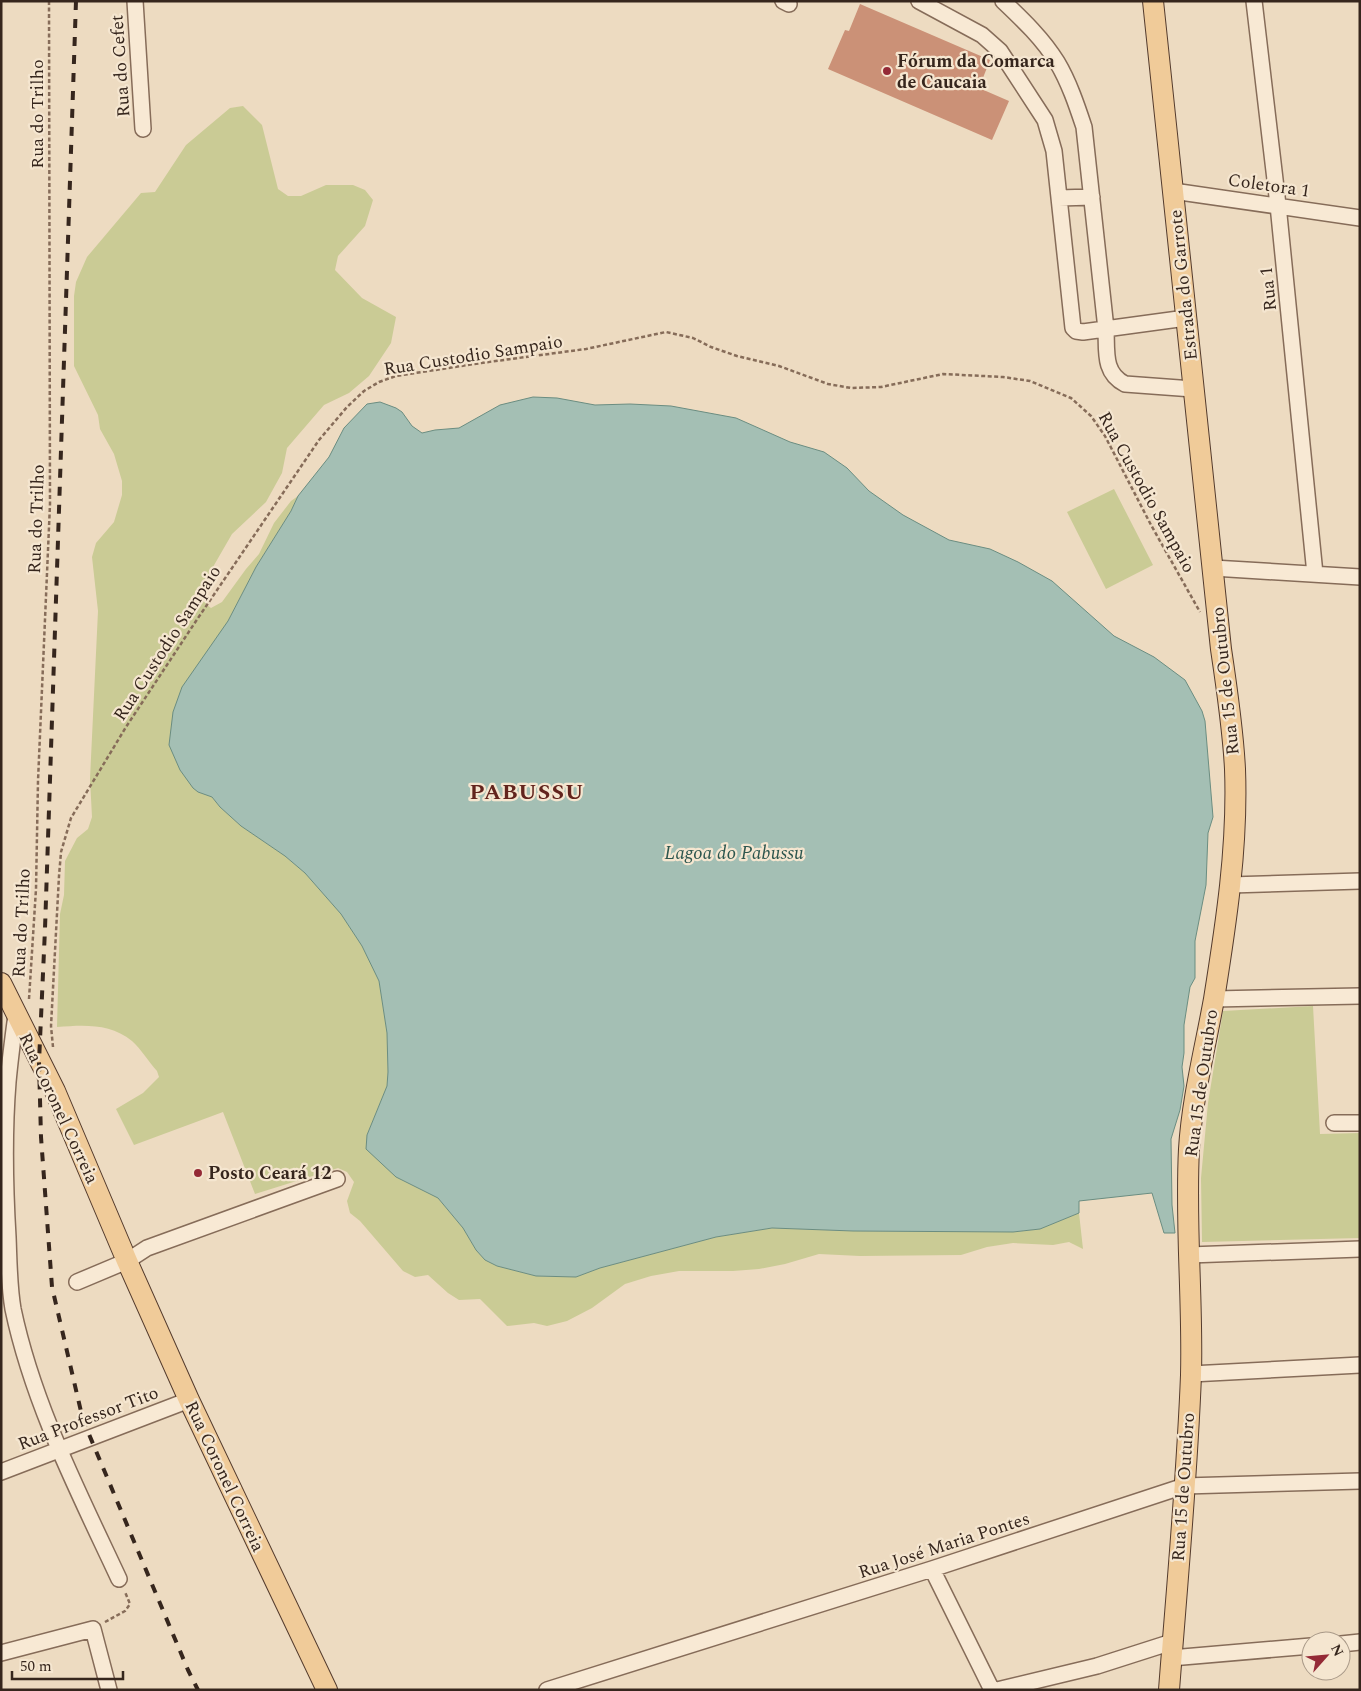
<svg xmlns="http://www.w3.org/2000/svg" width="1361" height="1691" font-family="Spectral,serif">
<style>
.green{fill:#cacb95}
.water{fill:#a4bfb4;stroke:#6b8d81}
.building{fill:#cb9177}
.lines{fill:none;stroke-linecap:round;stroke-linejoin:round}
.minor-casing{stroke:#866c59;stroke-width:18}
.major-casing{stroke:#543b2d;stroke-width:22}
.path{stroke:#866c59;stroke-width:2.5;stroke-dasharray:4 2.5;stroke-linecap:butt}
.minor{stroke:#f8e9d4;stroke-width:15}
.major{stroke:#f0cb99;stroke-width:20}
.rail{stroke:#36261d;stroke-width:4;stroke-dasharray:9 9;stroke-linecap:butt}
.poi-dot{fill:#942a36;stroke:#f5e6d0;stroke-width:2}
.labels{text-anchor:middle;stroke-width:4.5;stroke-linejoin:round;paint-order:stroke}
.poi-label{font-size:18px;font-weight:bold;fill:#36261d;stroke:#f5e6d0;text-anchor:start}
.street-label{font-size:18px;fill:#36261d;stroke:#f5e6d0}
.water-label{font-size:19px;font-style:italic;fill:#2c564e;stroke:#f5e6d0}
.district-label{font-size:22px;font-weight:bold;letter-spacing:1px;fill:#62241d;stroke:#f5e6d0}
</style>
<rect width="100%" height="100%" fill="#eddbc1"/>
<path class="green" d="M243 106 262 125 278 189 288 196H301L326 185H353L365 190 373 200 365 226 338 256 335 270 362 298 396 317 391 343 369 376 349 393 324 405 287 448 282 473 266 502 232 534 202 586C201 595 203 603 211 608L222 602 246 569 259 554 274 523 291 501 298 496 291 511 256 567 228 621 198 792 212 797 220 807 241 826 285 856 305 873 341 914 362 946 379 981 387 1033 388 1072 387 1086 367 1135 396 1177 438 1198 463 1228 476 1250 485 1260 497 1266 536 1276 576 1277 600 1268 716 1237 772 1228 853 1231 1013 1232 1040 1229 1079 1213 1083 1249 1069 1242 1053 1245 1013 1243 987 1247 961 1255 860 1256 819 1254 785 1264 759 1269 733 1271H679L651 1276 625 1284 592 1308 567 1321 547 1326 534 1323 507 1326 480 1299 459 1300 448 1293 428 1275 415 1277 403 1271 360 1221 350 1213 347 1201 354 1182 347 1172 338 1168 255 1194 223 1112 134 1145 116 1109 143 1093 159 1077 157 1071C149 1062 141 1049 132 1041 110 1023 84 1025 57 1027L60 914 64 895 65 861 77 838 88 829 92 817 90 779 98 611 92 557 96 543 114 522 122 495V481L114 454 100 429 98 415 74 366V296L76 282 87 257 141 193 155 192 186 145 230 108Z
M1114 489 1153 565 1106 589 1067 512Z
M1313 1006 1320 1134 1360 1133V1238L1202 1242 1201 1178 1208 1103 1223 1011Z"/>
<path class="water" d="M533 397 557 398 595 405 630 404 671 406 736 418 790 442 824 452 847 468 869 491 903 515 949 540 990 549 1018 562 1052 581 1114 636 1154 657 1185 680 1202 711 1205 721 1213 817 1208 833 1206 885 1195 941V978L1190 987 1184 1025V1053L1182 1067 1184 1086 1180 1110 1171 1139 1172 1205 1175 1233H1164L1152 1193 1079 1201V1213L1040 1229 1013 1232 853 1231 772 1228 716 1237 600 1268 576 1277 536 1276 497 1266 485 1260 476 1250 463 1228 438 1198 396 1177 366 1149 367 1135 387 1086 388 1072 387 1033 379 981 362 946 341 914 305 873 285 856 241 826 220 807 212 797 198 792 193 788 180 770 169 745 173 712 182 687 228 621 256 567 291 511 298 496 329 457 344 428 367 404 380 402 396 408 402 412 412 426 422 433 435 430 459 428 500 405Z"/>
<path class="building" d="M860 4 990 60 979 88 1009 101 992 140 828 69 845 30 849 31Z"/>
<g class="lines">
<defs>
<path id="minor" d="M135 1 143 129
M783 1 789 4
M919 1 982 35 1000 51 1045 120 1054 151 1073 328 1076 331 1083 332 1186 318
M1003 1C1023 20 1043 39 1057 62 1069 82 1077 106 1084 127L1106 329C1107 351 1103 373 1125 384L1193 389
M1254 1 1278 205 1315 574
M1173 191 1360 218
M1059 198 1092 197
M1213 568 1360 577
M1230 885 1360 881
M1214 999 1360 996
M16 1015C13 1037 10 1060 8 1082 4 1132 5 1187 8 1237 9 1261 9 1286 13 1309 33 1404 78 1491 119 1579
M1334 1123H1360
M1189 1255 1360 1249
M77 1282 127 1261 147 1248 337 1179
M1191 1374 1360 1365
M1 1472 189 1400
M932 1569 992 1690
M1341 1644 1360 1642
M1 1653 93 1629 109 1690
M1171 1658 1311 1646
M547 1690 932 1569 1184 1486 1360 1481
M997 1690 1097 1666 1172 1642"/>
<path id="major" d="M1153 1 1221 649C1227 689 1233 729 1235 769 1238 846 1226 924 1214 999 1205 1049 1192 1099 1189 1149 1185 1225 1193 1300 1191 1375 1187 1480 1177 1585 1169 1690
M1 983 55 1091 127 1261 189 1400 327 1690"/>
</defs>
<use href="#minor" class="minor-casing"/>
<use href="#major" class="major-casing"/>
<path class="path" d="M29 999 36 889 38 781 50 504 49 1
M53 1047 51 1026 59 876 61 852 71 818 126 727 196 621 319 440 347 407 364 391 379 382 396 376 481 363 586 349 666 332 693 338 711 347 737 356 779 366 828 384 851 388 881 387 943 374 1003 377 1030 381 1071 398 1091 416 1105 436 1151 525 1200 612
M105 1622 125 1611 130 1604 125 1592"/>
<use href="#minor" class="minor"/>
<use href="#major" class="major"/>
<path class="rail" d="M76 1 45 929 39 1062 41 1137 52 1287 83 1420 188 1670 198 1690"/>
</g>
<g class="poi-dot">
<circle cx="887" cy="71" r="5"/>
<circle cx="198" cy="1173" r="5"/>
</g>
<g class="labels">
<g class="poi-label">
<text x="897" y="67">Fórum da Comarca<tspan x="897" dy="21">de Caucaia</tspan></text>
<text x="208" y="1179">Posto Ceará 12</text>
</g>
<g class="street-label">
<text transform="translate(120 66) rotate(-94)" y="6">Rua do Cefet</text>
<text transform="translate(37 114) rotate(-90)" y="6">Rua do Trilho</text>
<text transform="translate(1269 185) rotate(8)" y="6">Coletora 1</text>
<text transform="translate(1183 285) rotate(-96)" y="6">Estrada do Garrote</text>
<text transform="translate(1268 289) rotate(-96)" y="6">Rua 1</text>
<text transform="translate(473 355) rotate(-9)" y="6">Rua Custodio Sampaio</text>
<text transform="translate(1147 492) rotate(61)" y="6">Rua Custodio Sampaio</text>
<text transform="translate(36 519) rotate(-88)" y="6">Rua do Trilho</text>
<text transform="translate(167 643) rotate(-57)" y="6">Rua Custodio Sampaio</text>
<text transform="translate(1225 681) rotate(-96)" y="6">Rua 15 de Outubro</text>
<text transform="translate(21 923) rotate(-87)" y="6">Rua do Trilho</text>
<text transform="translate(1201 1083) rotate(-82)" y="6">Rua 15 de Outubro</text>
<text transform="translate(59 1108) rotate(65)" y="6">Rua Coronel Correia</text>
<text transform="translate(88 1418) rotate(-21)" y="6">Rua Professor Tito</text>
<text transform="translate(225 1476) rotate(65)" y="6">Rua Coronel Correia</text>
<text transform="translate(1183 1487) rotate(-86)" y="6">Rua 15 de Outubro</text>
<text transform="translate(944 1545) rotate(-18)" y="6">Rua José Maria Pontes</text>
</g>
<g class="water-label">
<text x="734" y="859">Lagoa do Pabussu</text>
</g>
<g class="district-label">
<text x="527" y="799">PABUSSU</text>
</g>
</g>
<rect width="1361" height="1691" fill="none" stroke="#36261d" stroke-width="5"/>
<g transform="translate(1326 1656) rotate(63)"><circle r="24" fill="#f5e6d0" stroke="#a99988"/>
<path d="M0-4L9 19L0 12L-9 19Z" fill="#942a36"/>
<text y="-8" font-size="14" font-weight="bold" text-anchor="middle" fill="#36261d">N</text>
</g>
<path d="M12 1671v8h111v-8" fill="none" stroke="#36261d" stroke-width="2.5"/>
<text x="20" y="1671" font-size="15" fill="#36261d" stroke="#f5e6d0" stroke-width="4" paint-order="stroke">50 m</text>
</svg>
